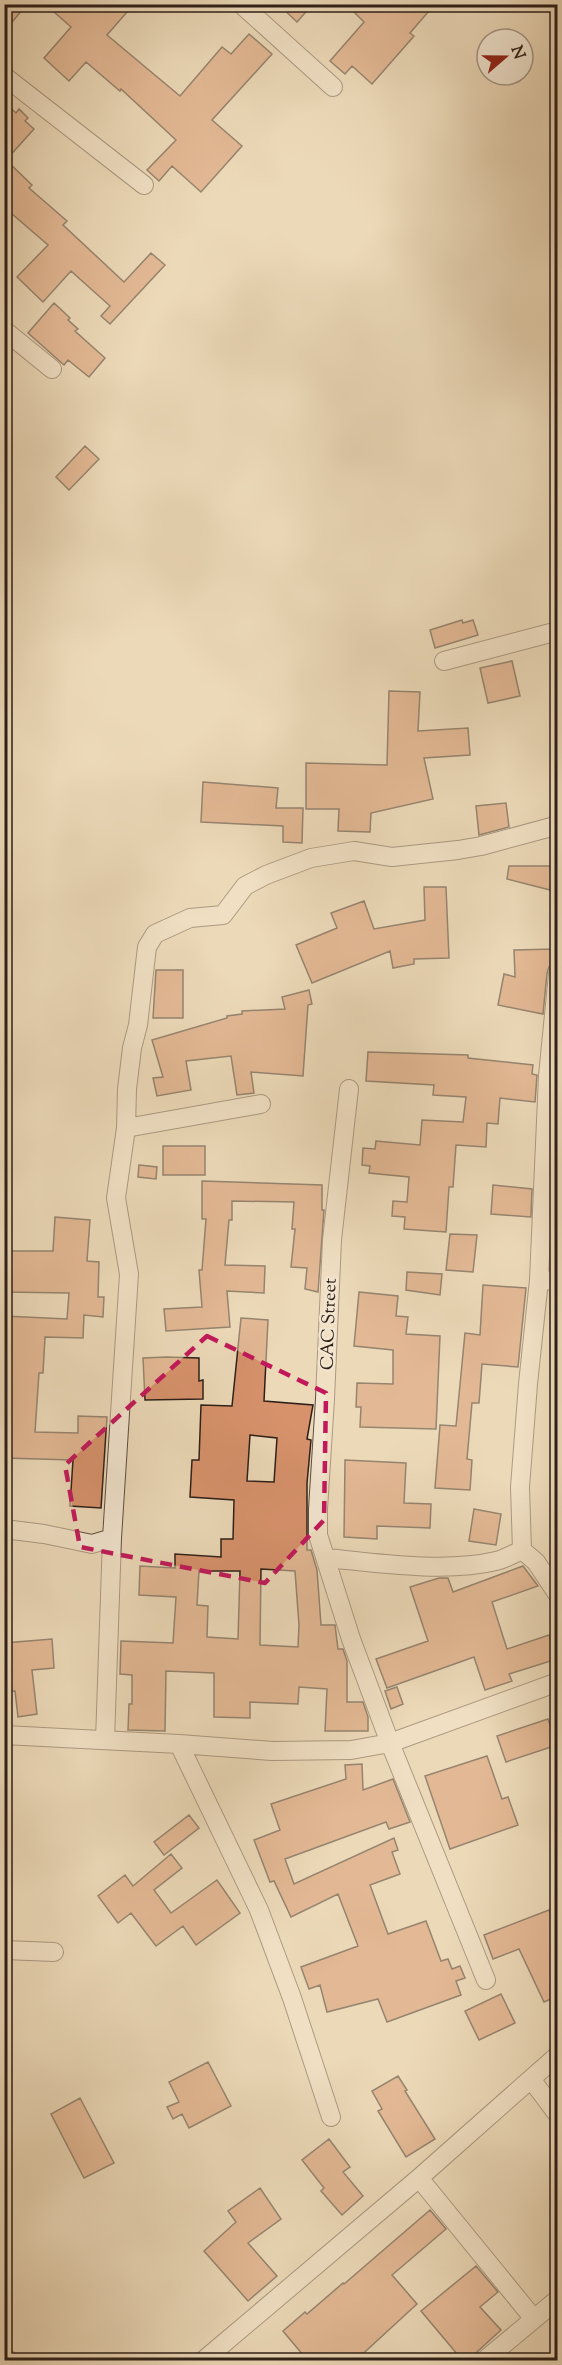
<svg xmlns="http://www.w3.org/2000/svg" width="562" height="2365" font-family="'Sorts Mill Goudy',serif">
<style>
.building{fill:#d7926c;stroke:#2d1f18;stroke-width:1.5;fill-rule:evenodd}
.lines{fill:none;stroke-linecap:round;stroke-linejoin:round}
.minor-casing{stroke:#5d4e40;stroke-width:20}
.minor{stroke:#f3e6d1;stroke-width:18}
.marked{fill:none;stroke:#c2185b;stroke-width:4.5;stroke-dasharray:12 8;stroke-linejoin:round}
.labels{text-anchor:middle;stroke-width:4.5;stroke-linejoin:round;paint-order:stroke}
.street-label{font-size:18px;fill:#2d1f18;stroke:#f3e6d1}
</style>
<rect width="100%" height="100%" fill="#ecd9b8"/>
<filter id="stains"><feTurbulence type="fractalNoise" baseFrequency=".00333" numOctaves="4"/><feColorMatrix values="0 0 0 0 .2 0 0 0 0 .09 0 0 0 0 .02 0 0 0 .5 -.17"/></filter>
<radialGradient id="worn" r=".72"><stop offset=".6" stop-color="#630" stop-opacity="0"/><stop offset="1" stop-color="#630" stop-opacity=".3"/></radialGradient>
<path class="building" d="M4 4H27L4 32Z
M45 4H134L107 35 180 96 222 47 231 54 249 34 272 54 212 120 242 146 201 192 172 166 159 181 147 170 176 140 121 89 120 91 86 62 69 81 44 58 71 27Z
M278 4H313L297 22Z
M346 4H435L410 33 414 36 372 84 352 66 345 74 330 61 364 22Z
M4 102 16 113 19 109 28 118 25 121 34 129 6 160 32 185 29 188 67 221 63 225 124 282 151 253 165 265 110 324 101 316 110 306 71 271 43 302 17 277 48 245 4 207Z
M54 303 70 318 68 320 78 329 75 331 105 358 89 377 68 360 64 365 28 333Z
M85 446 99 459 69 490 56 477Z
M462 620 463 623 473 620 478 635 435 648 430 630Z
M512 661 520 696 488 703 480 668Z
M389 691 420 692 418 731 468 728 470 755 424 758 433 799 371 813 370 832 338 831 339 809H306V763L387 765Z
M203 782 278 788 276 808H303L302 843 283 842V826L201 822Z
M506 803 509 827 479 835 476 806Z
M509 866H552L550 890 507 879Z
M424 887H446L449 958 414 959V964L393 968 390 951 312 983 296 945 337 928 331 913 364 901 374 929 425 920Z
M555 949V963L549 967 547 973 543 1014 498 1005 504 974 515 977 514 950Z
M156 970H183V1018H153Z
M309 990 312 1004 308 1005 303 1076 251 1072 254 1093 237 1095 231 1056 186 1061 191 1090 157 1096 153 1078 163 1077 152 1040 227 1018V1016L242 1014V1011L285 1009 282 997Z
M368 1052 468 1055V1058L533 1065 532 1074 537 1075 535 1102 500 1098 498 1124 487 1123 486 1147 456 1145 453 1187H449L446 1232 404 1229 405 1217 392 1216 393 1201 407 1202 409 1177 369 1173 370 1166 362 1165 363 1148 375 1149 376 1141 420 1145 422 1120 463 1122 466 1097 433 1095 434 1085 366 1081Z
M163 1146H205V1175H163Z
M139 1165 157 1167 156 1179 138 1177Z
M202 1181 322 1185V1210H324L318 1292 305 1289 307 1268 291 1267 295 1229H292L294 1202 232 1201V1220H229L225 1265 265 1266 264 1293 227 1291 230 1327 166 1331 164 1309 202 1307 199 1270H202L206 1219H202Z
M493 1185 532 1189 531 1217 491 1214Z
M55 1217 90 1220 87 1261 99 1262 98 1297H104L103 1317 84 1315 83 1338 45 1337 43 1373H39L35 1432 78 1433V1416L107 1417 101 1508 70 1506 73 1460 4 1458V1316L67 1319 69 1293 4 1292V1251H53Z
M450 1234 477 1235 473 1272 446 1270Z
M407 1272 442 1274 440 1295 406 1290Z
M483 1285 526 1288 518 1367 482 1364 479 1403H472L467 1459 472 1460 470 1490 435 1488 440 1425 456 1426 465 1333 480 1335Z
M359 1292 398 1296 396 1316 408 1317 406 1334 440 1336 436 1429 360 1427 361 1407H356L357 1383 393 1384V1350L354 1346Z
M241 1318 268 1320 264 1401 313 1405 307 1439 311 1440 307 1483V1550H311L317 1570 321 1625H335L338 1649H343L347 1661V1702H363L368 1717V1731H325L327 1689 299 1687 298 1704 250 1702V1718L214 1717V1673L166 1671 165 1731 128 1730 129 1704H132V1675L120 1674 121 1641 173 1643 176 1597 139 1595 140 1566 175 1568V1554L221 1557V1539H233L234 1500 190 1497 192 1460H199L201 1405 232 1406ZM250 1435 277 1438 274 1482 247 1481ZM261 1569 295 1571 299 1625 298 1647 260 1645ZM199 1571H240L238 1639 207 1637 208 1606 197 1605Z
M166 1357 199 1358V1381L203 1380V1399L145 1400 143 1358Z
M345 1460 406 1463 404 1503 431 1504 430 1528 377 1526V1539L344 1537Z
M474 1509 501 1514 496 1545 469 1541Z
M523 1566 538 1586 492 1602 507 1649 549 1635 557 1659 509 1674 512 1681 485 1690 474 1657 387 1688 376 1659 428 1641 410 1587 439 1578H448L453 1592Z
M52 1639 54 1668 32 1670 37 1714 18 1717 15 1691 4 1692V1643Z
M397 1687 403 1704 391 1709 385 1691Z
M548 1719 557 1745 506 1762 497 1736Z
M487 1756 502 1799 508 1797 518 1825 450 1849 425 1776Z
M362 1764 363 1790 393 1779 410 1822 389 1829 386 1822 285 1859 294 1884 394 1838 398 1850 392 1852 400 1874 370 1885 388 1934 426 1921 441 1961 448 1959 452 1969 460 1966 465 1978 456 1981 461 1995 387 2022 378 1999 327 2012 320 1985 309 1989 301 1967 358 1946 338 1894 291 1917 274 1881 270 1882 254 1840 280 1830 271 1804 346 1779 345 1765Z
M189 1815 199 1828 164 1855 154 1842Z
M171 1854 182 1868 154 1890 171 1913 217 1880 240 1913 196 1945 183 1926 156 1946 131 1913 118 1923 98 1896 125 1875 133 1886Z
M549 1910 558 1930V1933L551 1936 558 1949V1996L544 2002 519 1949 493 1959 484 1935Z
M501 1994 515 2023 479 2040 465 2011Z
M208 2062 231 2106 189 2128 182 2114 173 2119 167 2107 179 2102 169 2082Z
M398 2076 407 2090 405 2091 435 2139 406 2157 378 2111 382 2109 372 2091Z
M80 2098 114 2163 84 2178 51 2114Z
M329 2139 350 2167 343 2172 363 2196 342 2215 321 2191 324 2188 302 2160Z
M260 2188 281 2219 248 2243 277 2276 248 2301 204 2251 236 2222 228 2211Z
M430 2210 446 2229 392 2275 417 2304 355 2361H308L283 2331 305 2312 307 2314 343 2283 344 2284Z
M476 2266 498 2292 480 2307 501 2330 467 2361H463L421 2311Z"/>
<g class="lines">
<defs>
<path id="minor" d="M241 4 333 87
M4 76 144 185
M4 330 52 369
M444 661 558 631
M558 974 548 1076 539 1280 528 1384 520 1487 522 1550 536 1562 558 1595
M349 1089 332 1240 325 1399 318 1509V1535L351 1639 390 1743 486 1980
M126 1128 261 1104
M539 1280 558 1281
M4 1529 44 1534 92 1544 112 1538
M327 1558C377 1563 446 1573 496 1561 505 1559 513 1554 522 1550
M4 1735 179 1744 272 1751 351 1750 390 1743 558 1682
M105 1740 112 1538 129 1274 116 1198 126 1128 127 1089 132 1048 138 1025 147 947 155 934 190 918 223 915 245 886 266 875 311 858 354 851 392 857 458 850 481 846 555 826
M179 1744 259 1910 292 1998 331 2117
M4 1950 54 1952
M531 2079 558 2115
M419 2178 534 2319
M4 2359 9 2360
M204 2360 419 2178 558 2055
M485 2360 558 2299"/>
</defs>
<use href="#minor" class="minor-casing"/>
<use href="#minor" class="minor"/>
</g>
<path d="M0 0H562V2365H0ZM207 1336 326 1393 324 1520 265 1583 80 1547 65 1465Z" fill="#ecd9b8" fill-opacity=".55" fill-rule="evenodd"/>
<path class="marked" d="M207 1336 326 1393 324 1520 265 1583 80 1547 65 1465Z"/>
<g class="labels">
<g class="street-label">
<text transform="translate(328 1324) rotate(-88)" y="6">CAC Street</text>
</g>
</g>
<rect width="562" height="2365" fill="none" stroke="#ecd9b8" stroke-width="24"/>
<rect x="6" y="6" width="550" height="2353" fill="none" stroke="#2d1f18" stroke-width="3"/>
<rect x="12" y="12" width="538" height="2341" fill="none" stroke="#2d1f18" stroke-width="1.5"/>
<g transform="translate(505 57) rotate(70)"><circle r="28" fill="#f3e6d1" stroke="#a49687" stroke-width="1.5"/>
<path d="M0-4.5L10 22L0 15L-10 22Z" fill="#8f2418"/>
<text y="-9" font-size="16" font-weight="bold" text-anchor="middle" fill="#2d1f18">N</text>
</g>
<rect width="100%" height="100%" filter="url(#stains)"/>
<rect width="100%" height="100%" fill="url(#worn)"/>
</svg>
